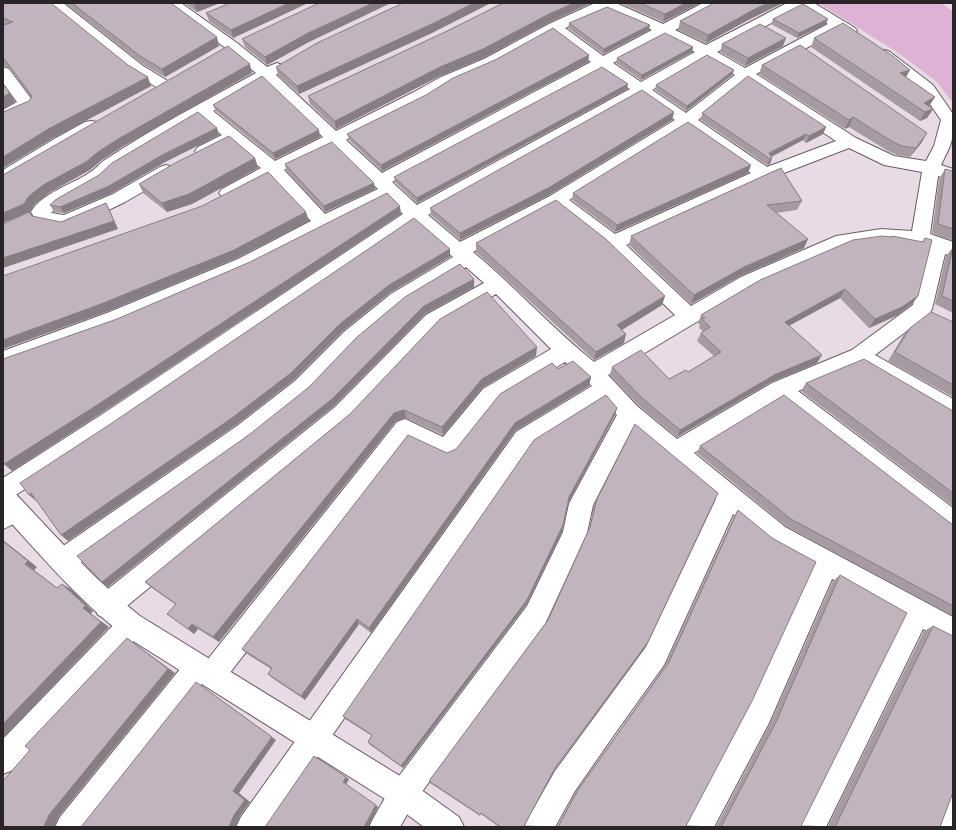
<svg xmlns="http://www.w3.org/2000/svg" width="956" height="830" font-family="'Zilla Slab',serif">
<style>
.green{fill:#ddb2d4}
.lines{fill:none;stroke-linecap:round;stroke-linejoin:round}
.minor-casing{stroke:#685c65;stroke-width:2}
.tertiary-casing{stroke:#685c65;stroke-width:2}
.minor{fill:#fff;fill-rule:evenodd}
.tertiary{fill:#fff;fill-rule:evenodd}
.wall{fill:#a69ba3}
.shaded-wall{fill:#877e85}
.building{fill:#c1b4be;stroke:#877e85}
</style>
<rect width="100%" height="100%" fill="#e8dbe5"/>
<path class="green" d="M818 3H940L953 11V103L937 82 897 52Z"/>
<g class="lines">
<defs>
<path id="minor" d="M47 3H63L143 66 171 83 173 86 171 89 165 91 159 89 133 72Z
M165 3H181L237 43 267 67 277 63 282 65 285 68 276 75 336 131 414 92 441 77 484 59 549 24 595 3H616L663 24 703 3H721L719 6 675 30 706 45 787 3H814L855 28 857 31 855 34 850 35 839 31 756 74 856 138 894 156 926 161 934 146 941 120 921 91 877 55 880 52 885 50 890 52 933 85 953 114V136L950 146 941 165 953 169V181L938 176 930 234 953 242V256L945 254 932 309 929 314 875 355 953 399V419L945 417 858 366 798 391 953 508V533L945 530 779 401 694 453 785 527 953 617V644L923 629 826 827H795L901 617 832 579 768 725 714 827H683L748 705 812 567 767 543 733 514 664 665 616 732 575 791 555 827H524L529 817 555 771 646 647 716 499 632 429 593 505 587 533 545 624 413 804 400 827H369L374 817 393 784 527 606 563 532 569 504 573 496 617 415 604 401 532 446 269 827H236L241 817 516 432 592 386 565 362 499 401 455 456 447 459 409 441 222 683 213 687 203 682 89 827H55L60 817 189 658 198 654 208 659 397 422 405 419 443 437 483 389 551 349 496 294 440 327 351 421 116 615 107 619 98 615 94 606 98 597 335 407 426 315 484 283 466 267 405 304 358 344 311 393 253 440 71 569 62 573 53 569 50 561 53 553 237 426 295 381 344 332 391 294 453 257 415 224 114 431 11 498 3 502V478L98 417 403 214 388 199 330 228 252 269 121 325 3 368V351L107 313 238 259 311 221 271 178 234 197 228 199 222 197 219 193 222 189 261 168 232 144C222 149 210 158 198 155L195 151 198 147 222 135 201 118 158 142 115 169 102 181 58 206 51 213 64 215 113 194 160 167 166 165 172 167 175 171 172 175 125 202 73 227 66 229 38 223 31 212C42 193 71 185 89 173 95 170 99 164 105 160 153 128 205 101 256 73L227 49ZM801 7 828 24 745 68 717 52ZM606 10 652 30 603 56 565 28ZM553 33 591 62 382 173 346 140 426 100 453 83 494 65ZM664 36 695 52 641 82 613 63ZM706 58 735 75 686 113 652 90ZM601 70 630 89 417 205 392 182ZM265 81 323 137 275 161 213 111ZM746 81 836 141 767 167 698 120ZM640 96 675 120 550 196 460 242 428 215ZM686 128 751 173 615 234 569 200ZM333 146 378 189 325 214 284 170ZM849 148 884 165 922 172 912 231 881 229 836 236 741 277 691 306 626 245 771 178ZM555 208 606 248 675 315 594 362C552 328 515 287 473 252ZM881 243 919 245 928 248 913 305 852 350 772 383 677 439 637 406 608 375 755 287 846 247Z
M3 67 9 69 35 104 33 108 3 122V110L17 102 3 83Z
M91 121 97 122 99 126 97 130 9 182 3 184V170L56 138 85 122Z
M14 498 22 501 26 509C21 519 14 525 3 529V503Z
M131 612 140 616 144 625 140 634 13 770 3 774V739L122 616Z
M953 792V827H931L943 797Z"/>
<path id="tertiary" d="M3 486 11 489C53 533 93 579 140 616L413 784 459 817 464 827H424L393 804 122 634C78 599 41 556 3 514Z"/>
</defs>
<use href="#minor" class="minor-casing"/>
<use href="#tertiary" class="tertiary-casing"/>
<use href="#minor" class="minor"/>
<use href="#tertiary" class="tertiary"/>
</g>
<path class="wall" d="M3 3 151 86 55 137 3 168V112L29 101 31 97 10 68 3 66V25H4L3 24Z
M65 3H171L219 46 165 77 144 65Z
M184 3H220L197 12Z
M230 3H308L233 38 209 21 206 13Z
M620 3H700L663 22Z
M714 3H783L750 19 706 43 678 30 680 21Z
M773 19 826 24 797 38 771 24Z
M548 23 483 58 440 76 336 129 310 104 308 96 445 32Z
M569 23 649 30 603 54 568 28Z
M434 32 299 94 278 75 276 67Z
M814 38 906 78 935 97 929 106 933 109 927 118 920 121 811 47Z
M242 39 307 43 267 65 245 47Z
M722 44 783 46 745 66 720 52Z
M693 47 692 52 641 80 616 63 617 58Z
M589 55 588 62 382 171 349 140 347 134Z
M762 65 922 142 910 157 897 155 888 151 849 127 845 129 759 74Z
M734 70 732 75 686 111 655 90 656 85Z
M627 89 417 203 395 182 394 177Z
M213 105 320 137 275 159 216 111Z
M674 112 672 120 549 195 460 240 431 215 430 208Z
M702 113 826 127 823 134 806 143 803 140 771 157 772 158 770 164 767 165 701 120Z
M217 128 219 135 167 161 112 193 64 213 54 212 50 205Z
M255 158 258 168 192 204 167 212 143 193 139 184Z
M285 164 375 189 325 212 286 170Z
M751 165 748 173 615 232 572 200 573 193Z
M781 168 802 201 797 210 776 213 804 248 740 276 691 304 629 245 631 236Z
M945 169 953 171V241L932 233 939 179Z
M892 236 922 242 925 238 918 296 912 304 896 316 869 328 840 298 789 326 817 363 771 382 677 437 638 405 610 375 612 367 669 379 688 372 714 356 697 341 701 333 703 331 699 328 700 325 698 323 701 315 891 237Z
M476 243 665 296 662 305 622 330 624 343 594 360 476 252Z
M953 247V313L935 304 946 256Z
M953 322V397L888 361 903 336 910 328Z
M536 356 482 388 443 435 406 418 396 421 219 642 198 629 194 634 174 619 167 614 176 605 152 588 145 582 350 414Z
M558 369 591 377 589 386 515 431 371 633 359 624 305 700 272 678 268 674 271 669 247 654 242 649 447 453 456 449Z
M806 383 953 411V506L801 391Z
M617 408 615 415 568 503 562 532 526 605 403 768 370 745 368 742 372 736 345 719 343 716Z
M700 446 953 525V616L786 526 697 453Z
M597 499 555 768 524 826 557 827 576 792 665 666 734 516 738 510 686 826 716 827 769 726 833 581 840 575 801 826H828L924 631 933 626 952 795 940 827H953H499L481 814 480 816 430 783 429 781 548 620 589 530 594 506Z"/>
<path class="shaded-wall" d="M197 3H220L197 12 194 4Z
M289 3H308L233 38 231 30Z
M373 3H391L307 43 267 65 265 57 306 34Z
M474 3H491L434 32 299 94 297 86Z
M574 3H591L548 23 483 58 440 76 336 129 335 121 440 67 549 14Z
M686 3H700L663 22 665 14Z
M768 3H783L750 19 706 43 708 35 753 10Z
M828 19 826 24 797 38 799 33Z
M650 25 649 30 603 54 604 49Z
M217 37 219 46 165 77 162 69Z
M786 38 783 46 745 66 748 58Z
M693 47 692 52 641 80 642 75Z
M589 55 588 62 382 171 381 165Z
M250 64 252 73 122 147 102 160 90 170 49 193 35 204 30 212 3 223V213L29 196 43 185 98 152 118 139Z
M734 70 732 75 686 111 687 106Z
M910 70 905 79 900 73Z
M148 77 151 86 55 137 3 168V157L50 128Z
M628 84 627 89 417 203V198Z
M10 93 15 102 3 109V97Z
M935 97 929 106 922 110 924 103Z
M933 109 927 118 920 121 925 112Z
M674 112 672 120 549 195 460 240V233Z
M853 117 849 127 845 129 849 120Z
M826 127 823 134 806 143 809 136Z
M217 128 219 135 167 161 112 193 64 213 60 207Z
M319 130 320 137 275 159 273 153Z
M927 133 922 142 910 157 916 148Z
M806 134 803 140 769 158V153Z
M255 158 258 168 192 204 167 212 162 203Z
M772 158 770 164 767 165 770 159Z
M751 165 748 173 615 232 617 225Z
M374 183 375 189 325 212 324 206Z
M106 203 110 211 118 229 3 268V258Z
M400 206 401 214 97 416 12 471 4 464Z
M306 212 309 221 237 258 106 312 3 349V340Z
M808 239 804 248 740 276 691 304 694 295 744 267Z
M450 249V257L390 293 343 331 294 380 236 425 68 541 61 535 341 323 389 285Z
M474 279V287L425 314 334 406 108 587 102 582 424 306Z
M845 289 840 298 781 330 785 322Z
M665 296 662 305 615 334 617 325Z
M918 296 912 304 896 316 869 328 875 319Z
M626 334 624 343 594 360 596 352Z
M537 347 536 356 482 388 443 435 442 427 482 379Z
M822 355 817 363 771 382 677 437 680 430 776 374Z
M591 377 589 386 515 431 371 633 369 628 515 423Z
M617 408 615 415 568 503 569 497Z
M404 410 406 418 396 421 219 642 213 637 394 413Z
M31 493 36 501 29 495Z
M563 525 562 532 526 605 403 768 401 766Z
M3 540 37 567 34 570 65 594 25 564 3 541Z
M62 584 71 589 93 611 91 614 109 627 3 738V724L83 608Z
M357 619 359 624 305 700 301 696Z
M192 624 198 629 194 634 188 629Z
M127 638 175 673 59 816 54 827 44 826Z
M196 682 276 740 239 793 250 802 240 816 236 827H229L233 791Z
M346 777 349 779 346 785 343 782Z
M376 805 378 807 368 827H365V825Z"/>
<path class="building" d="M3 3H51L128 65 148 77 50 128 3 157V112L29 101 32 96 5 60 3 59V25L13 22 3 18Z
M72 3H171L217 37 162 69 140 56Z
M230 3H289L231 30 206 13Z
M319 3H373L306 34 265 57 242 39Z
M403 3H474L434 23 297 86 276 67 317 43Z
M503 3H574L549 14 483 49 440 67 335 121 308 96 445 32Z
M640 3H686L665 14Z
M714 3H768L753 10 708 35 680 21Z
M803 4 828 19 799 33 773 19Z
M607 7 650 25 604 49 569 23Z
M843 23 893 56 910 70 900 73 935 97 924 103 933 109 925 112 814 38Z
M760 24 786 38 748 58 722 44Z
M553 28 589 55 381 165 347 134 426 95 453 78 495 60Z
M665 33 693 47 642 75 617 58Z
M800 45 927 133 916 148 902 146 893 142 853 117 849 120 762 65Z
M228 46 250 64 118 139 98 152 86 162 43 185 29 196 24 204 3 213V175Z
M707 55 734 70 687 106 656 85Z
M602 67 628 84 417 198 394 177Z
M262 76 319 130 273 153 213 105Z
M748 76 826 127 809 136 806 134 769 153 772 158 770 159 702 113Z
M3 84 10 93 3 97Z
M642 90 674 112 550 187 460 233 430 208Z
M198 112 217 128 164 154 109 186 60 207 50 205 55 200 99 175 112 163Z
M688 122 751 165 617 225 573 193Z
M229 136 255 158 189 194 162 203 139 184 177 162Z
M332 142 374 183 324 206 285 164Z
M781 168 802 201 767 205 808 239 744 267 694 295 631 236Z
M945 169 953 171V229L938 224Z
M268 172 306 212 234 250 101 304 3 340V276L202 206Z
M387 193 400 206 91 409 4 464 3 462V359L117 319 250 262Z
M556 200 607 240 665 296 617 325 626 334 596 352 476 243Z
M106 203 114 221 3 258V224L29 212 32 216 61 222Z
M414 218 450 249 389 285 341 323 291 373 232 418 61 535 31 493 29 495 20 483 109 425Z
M882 236 892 237V236L923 242 925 238 932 240 918 296 902 307 875 319 845 289 785 322 822 355 776 374 680 430 641 397 612 367 641 350 669 379 686 370 688 372 721 352 701 333 710 327 702 319 705 318 701 315 760 280 853 240Z
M953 247V301L942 296Z
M460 264 474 279 424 306 332 399 102 582 77 556 250 434 309 387 357 337 405 297Z
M487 292 537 347 482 379 442 427 404 410 394 413 213 637 192 624 188 629 167 614 176 604 145 582 350 414 440 319Z
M931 312 953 322V385L895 352 910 328Z
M864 359 953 411V493L806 383Z
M573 361 591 377 515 423 369 628 357 619 301 696 268 674 272 668 242 649 408 435 447 453 456 449 500 394 552 363 558 369Z
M606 395 617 408 569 497 563 525 527 600 401 766 368 742 372 735 343 716 534 440Z
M784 395 953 525V606L791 519 700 446Z
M635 424 718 493 648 642 555 768 524 826 558 827 578 790 669 662 738 510 772 538 816 562 752 701 686 826 721 827 776 722 840 575 907 613 801 826 835 827 933 626 953 636V794L952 795 940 827H953H501L481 813 480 815 429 781 548 620 590 527 597 499Z
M3 541 28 561 25 564 57 588 62 584 86 606 83 608 101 622 3 724Z
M127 638 168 669 49 815 44 826 81 827 196 682 272 737 233 791 245 800 234 815 229 827H3V781L30 750 25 746Z
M314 756 346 777 343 782 376 805 365 825V827H235H265Z"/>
<rect width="956" height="830" fill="none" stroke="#292428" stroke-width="8"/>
</svg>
